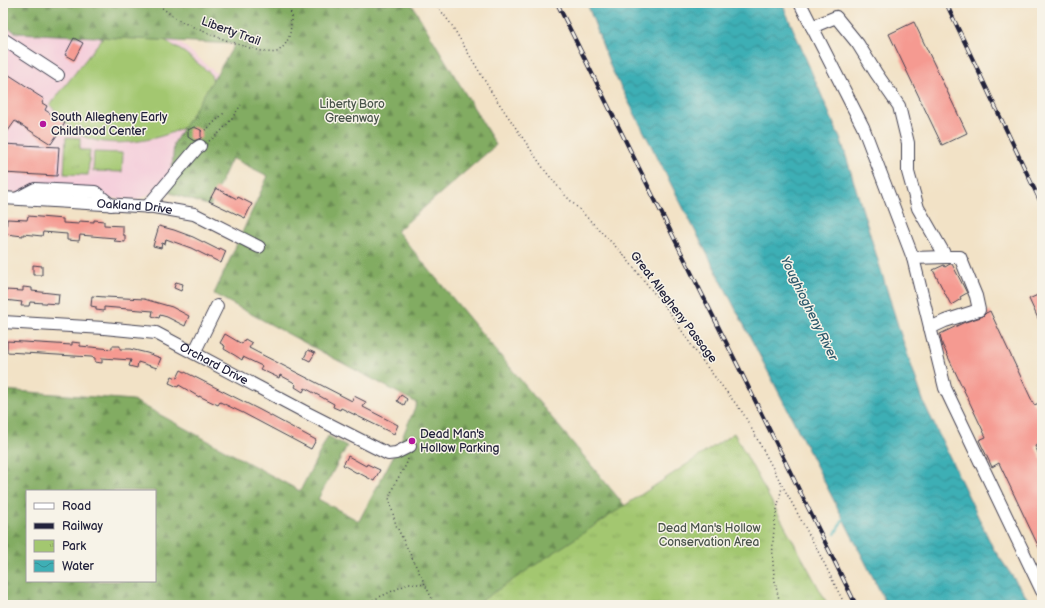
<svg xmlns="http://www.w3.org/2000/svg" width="1045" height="608" font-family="'Balsamiq Sans',sans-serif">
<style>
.built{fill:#f5cfdb}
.grass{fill:#a3c770;stroke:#627456}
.forest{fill:url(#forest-firs);stroke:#52674e;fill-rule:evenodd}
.park{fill:url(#park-tufts);stroke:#627456}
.water{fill:url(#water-waves);stroke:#306878}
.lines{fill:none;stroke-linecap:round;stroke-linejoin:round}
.stream{stroke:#3eafb5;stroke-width:2.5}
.building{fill:#f59a91}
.minor-casing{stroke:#413f50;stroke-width:14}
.path{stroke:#413f50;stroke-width:1.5;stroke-dasharray:1 3;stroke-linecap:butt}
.minor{stroke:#fff;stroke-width:12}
.rail-casing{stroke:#22223b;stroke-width:4}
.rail{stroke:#f7f3e8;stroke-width:2.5;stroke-dasharray:8;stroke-linecap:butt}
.poi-dot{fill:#b5179e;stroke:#f7f3e8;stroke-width:1.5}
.labels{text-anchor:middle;stroke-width:3;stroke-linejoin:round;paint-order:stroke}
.street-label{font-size:12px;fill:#22223b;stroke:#f7f3e8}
.park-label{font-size:12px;fill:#49544b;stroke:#f7f3e8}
.poi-label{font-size:12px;fill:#22223b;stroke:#f7f3e8;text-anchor:start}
.water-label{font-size:13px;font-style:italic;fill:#2d5a6c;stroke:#f7f3e8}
</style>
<defs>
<pattern id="forest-firs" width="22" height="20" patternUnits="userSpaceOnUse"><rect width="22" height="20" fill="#82ac62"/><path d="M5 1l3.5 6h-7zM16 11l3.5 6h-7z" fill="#6a8c52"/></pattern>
<pattern id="park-tufts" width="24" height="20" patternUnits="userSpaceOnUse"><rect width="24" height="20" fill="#a3c770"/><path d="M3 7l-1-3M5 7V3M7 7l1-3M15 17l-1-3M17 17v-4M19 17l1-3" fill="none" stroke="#8cab62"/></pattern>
<pattern id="water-waves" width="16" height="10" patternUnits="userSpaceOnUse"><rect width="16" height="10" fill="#3eafb5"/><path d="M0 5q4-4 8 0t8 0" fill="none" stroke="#348e94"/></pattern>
</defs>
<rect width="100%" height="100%" fill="#f7f3e8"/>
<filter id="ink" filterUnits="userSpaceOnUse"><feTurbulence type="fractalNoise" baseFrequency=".025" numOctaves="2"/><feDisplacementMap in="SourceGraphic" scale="8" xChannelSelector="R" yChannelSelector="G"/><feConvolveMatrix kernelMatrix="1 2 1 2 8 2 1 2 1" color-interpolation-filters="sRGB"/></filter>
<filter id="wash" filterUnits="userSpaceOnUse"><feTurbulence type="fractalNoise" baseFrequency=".012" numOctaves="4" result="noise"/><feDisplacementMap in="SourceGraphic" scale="16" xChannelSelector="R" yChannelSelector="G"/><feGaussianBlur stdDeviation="0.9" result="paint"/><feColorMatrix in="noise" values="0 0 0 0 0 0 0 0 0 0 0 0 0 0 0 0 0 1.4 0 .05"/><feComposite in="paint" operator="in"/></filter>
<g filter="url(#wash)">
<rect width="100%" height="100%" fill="#f2e2c6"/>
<path class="built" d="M3 3 153 27 187 48 215 72 226 83 245 97 152 193 137 200 3 192Z"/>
<path class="grass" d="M115 22 155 34 185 53 210 73 218 96C211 103 203 110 196 116 192 120 188 124 184 127 159 141 107 150 81 135 68 127 59 115 50 105Z
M94 152 123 153 122 172 93 171Z"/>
<path class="forest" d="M3 3H411L496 145 397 231 625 506 476 605H3V390L133 400 300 491 328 436 347 446 318 499 359 521 397 449 417 403 214 294 268 176 232 158 210 206 170 193 174 143 235 44 17 33 3 25ZM27 491H155V581H27Z"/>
<path class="park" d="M66 137 80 138V150H90L88 175 64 174Z
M734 433 828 605H475Z"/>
<path class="water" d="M587 3H782L842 143 899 329 924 403 993 548 1032 605H887L793 420 611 68Z"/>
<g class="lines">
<path class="stream" d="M835 534 844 517"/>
</g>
<g id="blocks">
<path class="building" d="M914 22 967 133 942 145 889 34Z
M74 38 83 43 74 60 65 55Z
M3 71 34 91 33 92 44 99 42 103 47 106 45 110 65 123 51 144 15 121 3 138Z
M194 127 201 130V138L194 141 188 137V130Z
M3 144 59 147 57 176 3 173Z
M216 188 237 199 238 197 252 204 245 218 209 201Z
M28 216 63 219V223L79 224V221L94 222V220L104 221V225L123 226V235H125V242L114 241 115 238 80 235 79 241 67 240V234L43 232 42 236 23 234V236L6 234 7 219 27 220Z
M159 226 174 230 193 237 219 250 220 248 226 251 221 263 191 248 166 239 165 244 162 243 161 248 153 246Z
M950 264H952L967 293 960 297 961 299 951 305 933 270 944 265 945 267Z
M33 265 42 266V275H33Z
M176 282 183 284 181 291 174 288Z
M23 287 32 288V291L59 294 58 304 30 302 29 306H21L22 302 4 300 5 290 23 291Z
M1042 293V327L1029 299Z
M92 296 105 297 144 299 172 307 189 316 185 326 167 317 160 315 159 318 152 316 153 311 104 307V311L96 310V307L91 306Z
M990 311 1034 405 1042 402V443L1035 446 1042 461V554L999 463 992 467 979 440 986 437 942 344 940 334 965 322 981 317 984 315 986 313Z
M225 334 242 344 245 339 252 343 249 348 352 401 354 396 366 402 363 407 398 425 394 434 341 408 340 410 333 407 334 404 305 388 303 392 295 387 296 385 293 382 280 375 279 378 260 369 262 366 243 357 242 360 236 356 224 349 225 346 220 343Z
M7 341 72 345V342L80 343V346L112 349V346H120V349H130L147 353 161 358 157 368 138 362 137 368 129 366 131 360 102 358V363L95 362V358L91 357 7 352Z
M308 350 315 353 310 361 304 358Z
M181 370 260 410 316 440 311 449 243 413 220 402 218 405 199 396V397L179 385 178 387 169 383 172 376 177 378Z
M401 395 407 399 404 405 397 401Z
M348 456 366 466 367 464 380 470 374 481 357 472V473L343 465Z"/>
</g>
</g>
<g filter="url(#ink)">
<use href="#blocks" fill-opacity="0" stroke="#413f50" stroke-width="1"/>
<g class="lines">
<defs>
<g id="minor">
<path d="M800 3 863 127 913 258 945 388 1042 591"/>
<path d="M812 27 836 17 858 44 876 73 899 106 908 143V172L918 208 946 257"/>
<path d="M3 39 58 75"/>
<path id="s1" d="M3 198 154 207 194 214 259 247"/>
<path d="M18 198 35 189 95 192 111 205"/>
<path d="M147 207 197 148 200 146"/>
<path d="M913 258 946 257H960L976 296 979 310 945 321 930 328"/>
<path id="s2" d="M3 322 104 328 156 333 307 413 388 454 396 453 410 446"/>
<path d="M194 353 217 306"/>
</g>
</defs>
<use href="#minor" class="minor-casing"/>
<path class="path" d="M156 3C166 11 177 20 189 25 203 32 264 56 276 52 278 52 279 50 281 49 294 37 291 19 290 3
M435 3 451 24 492 93 546 172 565 195 622 253 670 313 700 358 743 413 819 553 845 605
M201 131 207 129 225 112
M209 141C223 132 232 118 241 105
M408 459 406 465 394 485 389 498 396 525 435 605
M3 601 12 603 34 605
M51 605 78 602 94 605
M362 605 410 583 425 585
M781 605C773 582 771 555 774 530 775 516 779 501 782 487"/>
<use href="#minor" class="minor"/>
<defs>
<path id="rail" d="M557 3 641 172 741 372 856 605
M946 3 1042 205"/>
</defs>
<use href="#rail" class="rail-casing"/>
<use href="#rail" class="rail"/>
</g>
</g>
<g class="poi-dot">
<circle cx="43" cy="124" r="4"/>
<circle cx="412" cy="441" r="4"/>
</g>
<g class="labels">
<g class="street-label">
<text transform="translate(231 31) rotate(20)" y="4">Liberty Trail</text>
<text dy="4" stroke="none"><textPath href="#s1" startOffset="132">Oakland Drive</textPath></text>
<text transform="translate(674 307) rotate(53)" y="4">Great Allegheny Passage</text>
<text dy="4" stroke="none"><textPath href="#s2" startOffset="219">Orchard Drive</textPath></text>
</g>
<g class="park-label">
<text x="352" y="108">Liberty Boro<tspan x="352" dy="14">Greenway</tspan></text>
<text x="709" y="532">Dead Man's Hollow<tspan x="709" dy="14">Conservation Area</tspan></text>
</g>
<g class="poi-label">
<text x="51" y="121">South Allegheny Early<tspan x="51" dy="14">Childhood Center</tspan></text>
<text x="420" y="438">Dead Man's<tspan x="420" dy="14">Hollow Parking</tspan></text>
</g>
<g class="water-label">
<text transform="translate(810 308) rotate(64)" y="5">Youghiogheny River</text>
</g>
</g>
<rect width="1045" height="608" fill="none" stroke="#f7f3e8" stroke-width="16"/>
<rect x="26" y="490" width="130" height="92" fill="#f7f3e8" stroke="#a29fa3"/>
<rect x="34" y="503" width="20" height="6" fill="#ffffff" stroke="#a29fa3"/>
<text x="62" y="510" font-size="12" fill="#22223b">Road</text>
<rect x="34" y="523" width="20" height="6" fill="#22223b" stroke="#a29fa3"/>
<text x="62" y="530" font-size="12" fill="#22223b">Railway</text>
<rect x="34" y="540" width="20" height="12" fill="url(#park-tufts)" stroke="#a29fa3"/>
<text x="62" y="550" font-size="12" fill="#22223b">Park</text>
<rect x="34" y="560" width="20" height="12" fill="url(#water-waves)" stroke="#a29fa3"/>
<text x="62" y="570" font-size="12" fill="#22223b">Water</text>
</svg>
